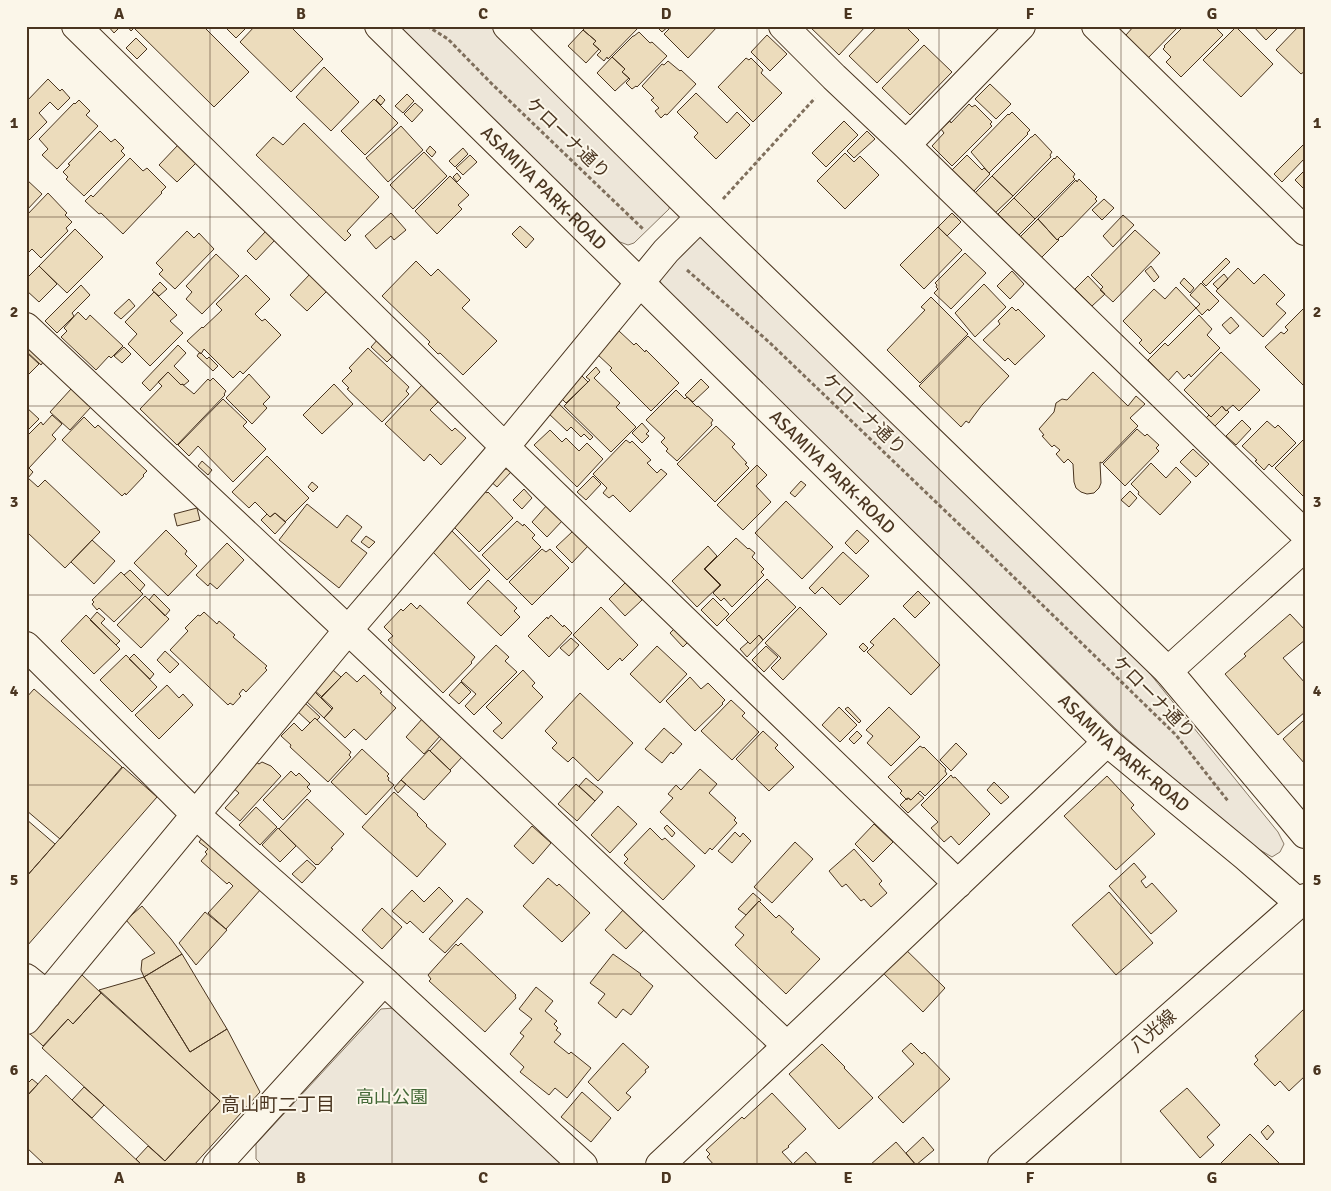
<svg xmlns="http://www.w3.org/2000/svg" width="1331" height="1191" font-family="Signika,'Noto Sans JP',sans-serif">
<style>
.green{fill:#ede6d9;stroke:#887966}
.building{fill:#ecdcbc;stroke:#4a3520}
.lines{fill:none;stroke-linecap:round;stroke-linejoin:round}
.minor-casing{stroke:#4a3520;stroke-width:30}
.tertiary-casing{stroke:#4a3520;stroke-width:30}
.path{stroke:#7f6f5c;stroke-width:3;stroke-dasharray:4 2.5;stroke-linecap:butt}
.minor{stroke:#fbf6e9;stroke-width:28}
.tertiary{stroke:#fbf6e9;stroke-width:28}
.grid{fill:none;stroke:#4a3520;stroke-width:1;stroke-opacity:0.55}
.labels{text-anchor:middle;stroke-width:4;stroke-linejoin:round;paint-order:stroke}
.street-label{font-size:18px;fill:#4a3520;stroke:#fbf6e9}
.park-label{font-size:18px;fill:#436837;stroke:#fbf6e9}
.neighbourhood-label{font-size:19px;fill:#4a3520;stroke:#fbf6e9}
.neatline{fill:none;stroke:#4a3520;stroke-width:2}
.grid-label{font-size:16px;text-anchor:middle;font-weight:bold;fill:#4a3520}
</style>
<rect width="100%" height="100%" fill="#fbf6e9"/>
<path class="green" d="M397 26H491L667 197 670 203 669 209 634 243 628 245 620 242Z
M697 231 1130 649 1278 832 1284 844 1280 852 1272 857 1245 841 1116 729 667 291 657 277Z
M394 1008 565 1165H262L256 1159V1144L381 1009Z"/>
<path class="building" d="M108 26H121L114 33Z
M127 26H203L249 72 214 107 134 28 131 31Z
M224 26H248L236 38Z
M255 26H290L323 59 291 92 240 42Z
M587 26H636L638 28 608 59 607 57 604 61 597 55 601 51 593 44 596 41 583 30Z
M656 26H669L662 32Z
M672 26H718L688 58 664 34Z
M809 26H866L839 55Z
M878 26H905L919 40 877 83 849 56Z
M1134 26H1179L1148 58 1126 35Z
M1184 26H1214L1223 35 1181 77 1166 62 1171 57 1163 49 1165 47 1164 46Z
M1253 26H1280L1266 40Z
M1299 26H1305V71L1301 74 1276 50Z
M1236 27 1273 64 1241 97 1203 60Z
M583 30 596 41 593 44 599 49 586 63 568 46Z
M639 32 650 43 652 42 667 56 637 87 636 86 632 89 626 83 630 79 622 72 625 69 612 57 633 36H634Z
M767 35 787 54 770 71 751 52Z
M136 38 147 49 137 59 126 48Z
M924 45 952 72 910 115 882 88Z
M612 57 625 69 622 72 629 78 615 91 597 73Z
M746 58 749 60 751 58 763 70 761 73 782 93 753 122 718 87Z
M668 61 680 71 681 70 696 84 667 115 665 114 661 118 655 111 659 108 651 100 654 98 642 86 662 64 664 65Z
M324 67 359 102 331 131 296 97Z
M48 79 60 91 62 89 70 98 58 110 50 102 39 113 47 122 26 143V102Z
M990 84 1011 104 996 119 975 99Z
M696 93 727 123 737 112 750 125 716 159 694 137 698 133 677 112Z
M407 94 414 101 403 113 395 106Z
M380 95 385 100 381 105 376 100Z
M374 99 398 123 365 155 341 131Z
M79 100 90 111 86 115 98 126 57 169 42 155 48 149 39 139 74 103 75 104Z
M415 103 423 110 412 122 404 114Z
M969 104 972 107 975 105 992 122 990 124 992 126 952 166 932 146 944 133 941 129 950 121 951 123Z
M1012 112 1030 130 1027 133 1028 134 989 173 971 152 1008 114 1009 115Z
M844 121 858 135 826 167 812 153Z
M304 123 379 197 347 231 351 235 345 241 256 155 273 137 283 145Z
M401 126 423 150 388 182 366 158Z
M100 131 111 142 115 139 124 148 121 151 125 155 84 196 66 179 68 177 63 172 70 165 68 164Z
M867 131 875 139 854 158 847 151Z
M1035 134 1052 152 1050 155 1051 157 1013 196 992 176 1031 137H1032Z
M1304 144 1305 145V158L1282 182 1274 174Z
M178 145 196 163 177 182 159 165Z
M430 146 436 152 432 157 426 151Z
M463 148 468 154 455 167 449 161Z
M424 152 447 176 413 209 390 185Z
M845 153 854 162 860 156 879 175 845 209 817 181Z
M470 155 477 162 463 175 456 168Z
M967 155 982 170 984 168 990 174 974 191 952 170Z
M1057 156 1075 174 1073 177 1075 179 1035 219 1014 198 1054 158 1055 159Z
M130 158 143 171 147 168 166 187 161 192 162 193 123 234 101 213 99 214 85 201 91 195 93 197Z
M1305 170V190L1295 180Z
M457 173 461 178 457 182 453 177Z
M450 176 469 195 458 205 462 209 437 234 415 211Z
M992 176 1013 196 995 213 975 193Z
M26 179 42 194 26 211Z
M1079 179 1097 197 1095 199 1097 201 1062 237 1061 236 1057 240 1038 219 1076 180 1077 182Z
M48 193 67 213 65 215 72 222 66 228 68 231 41 258 32 249 26 255V216Z
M1014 198 1035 219 1019 235 998 214Z
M1104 199 1114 208 1102 220 1092 210Z
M391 213 406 230 394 240 391 236 376 249 365 236Z
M952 213 961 222 947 236 938 227Z
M1123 215 1134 225 1113 247 1103 236Z
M1038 219 1057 240 1058 239 1059 240 1041 258 1020 237Z
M520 226 534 239 526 248 512 234Z
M938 227 962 250 924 289 900 265Z
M75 229 103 257 67 293 39 266Z
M1135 230 1160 253 1113 302 1100 290 1103 287 1091 275Z
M187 231 194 238 199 233 214 249 175 289 159 274 163 270 156 263Z
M266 231 275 240 256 260 247 251Z
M965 253 986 273 951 309 934 293 938 289 936 287 937 285 935 283Z
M216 254 239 276 202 314 186 299 192 292 186 286Z
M1226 258 1230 262 1206 286 1202 282Z
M416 261 431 276 438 269 470 300 462 308 497 341 463 375 440 353 438 354 428 344 430 342 382 296Z
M39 266 57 284 39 302 26 290V279Z
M1151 266 1159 277 1154 282 1145 271Z
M1238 268 1254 284 1264 274 1285 295 1276 304 1286 313 1263 337 1216 291Z
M1012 271 1024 284 1010 299 997 286Z
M311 273 328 290 307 311 290 295Z
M1224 274 1228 279 1218 289 1213 284Z
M246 275 270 299 255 314 262 321 265 319 281 335 243 374 240 371 233 378 204 349 201 354 187 341 202 327 203 328 222 310 216 304Z
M1088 276 1105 294 1092 306 1075 289Z
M1184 278 1194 288 1190 293 1180 283Z
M160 282 167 289 159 296 152 290Z
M1201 283 1219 301 1209 311 1208 309 1202 315 1196 308 1200 304 1190 295Z
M984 284 1006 307 975 337 955 313Z
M81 285 90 295 72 313 74 316 57 333 45 321Z
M1176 287 1196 308 1150 354 1139 343 1142 340 1123 321 1154 289 1165 299Z
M154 292 177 315 170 321 183 333 150 366 128 344 137 334 125 322Z
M931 297 968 334 920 383 887 350 925 310 921 307Z
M129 299 135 306 121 319 114 313Z
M1012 307 1016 311 1018 309 1045 336 1015 365 1008 358 1005 361 983 340 1000 324 998 321Z
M1305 307V386H1304L1265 347 1281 332 1284 334 1288 330 1285 327Z
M78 312 86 320 90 315 123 346 111 358 109 356 96 370 61 337 67 331 64 328Z
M1199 315 1212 329 1207 335 1220 348 1191 377 1189 374 1184 379 1177 371 1168 381 1148 360 1165 343 1168 346Z
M1231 317 1239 326 1230 334 1222 325Z
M619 331 634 345 636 343 645 352 646 350 679 383 651 411 610 370 612 368 597 354Z
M968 336 1009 376 982 405 970 421 969 423 966 421 961 427 919 386Z
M379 338 395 354 387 362 371 347Z
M26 344 44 361 41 365 26 351Z
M178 345 186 353 174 366 189 381 184 385 182 384 181 385 168 372 150 391 142 383Z
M124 347 131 354 122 363 114 356Z
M368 348 409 387 406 391 409 394 382 422 347 389 349 388 342 381 352 371 349 368Z
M26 352 39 364 26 377Z
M1221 352 1260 390 1239 411 1233 405 1226 411 1222 406 1211 417 1184 390Z
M199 353H201L207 359 209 357 218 366 213 371 197 356Z
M596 367 600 372 594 378 620 403 616 407 636 427 611 452 564 406 590 380 586 377Z
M168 372 181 385 182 384 194 394 208 379 210 381 213 378 226 391 224 394 225 395 177 445 140 409 162 386 158 382Z
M1093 372 1128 406 1136 396 1145 404 1130 418 1138 426 1102 463 1100 462 1101 483 1099 488 1094 493 1087 494 1081 492 1076 488 1074 482 1073 464 1068 459 1064 463 1056 454 1060 450 1054 445 1052 447 1042 436 1044 435 1039 429 1054 412 1056 403 1062 399 1067 400Z
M249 374 270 397 263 404 267 408 252 424 226 398Z
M580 374 588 382 566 403 559 396Z
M701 379 709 387 693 402 685 395Z
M334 384 353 404 322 434 303 415Z
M422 385 439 401 430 410 452 431 455 428 466 438 441 465 430 454 424 461 385 424Z
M71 389 91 407 70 430 50 412Z
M676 390 685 399 687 397 697 407 698 406 713 420 711 423 712 425 677 461 666 451 668 449 661 442 665 438 646 420Z
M223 399 247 422 243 426 266 449 233 482 198 446 189 456 178 445Z
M557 402 593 437 590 440 584 434 581 437 571 427 567 431 547 412Z
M1222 406 1226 411 1227 410 1229 412 1215 426 1206 418 1209 415 1211 417Z
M26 407 39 419 26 432Z
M52 415 62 424 52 435 56 439 29 468 33 472 28 478 38 487 45 480 100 532 65 568 28 533 26 534V437L41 422 43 425Z
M84 417 95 428 98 425 147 471 143 475 144 476 126 495 125 493 122 496 62 440Z
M1242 420 1251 429 1236 445 1226 436Z
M1267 421 1275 428 1278 425 1296 443 1272 467 1269 464 1264 470 1255 461 1257 460 1242 446Z
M642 423 649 431 646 434 649 436 642 443 632 433Z
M716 426 735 444 732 447 747 463 745 464 749 468 715 502 677 464Z
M1137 429 1145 436 1147 434 1159 445 1156 448 1159 451 1125 486 1103 464Z
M550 430 562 442 566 438 579 451 587 443 603 459 577 487 534 445Z
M1305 438V498L1275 468Z
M626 440 630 443 632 441 651 460 647 463 657 473 661 469 667 474 630 512 613 495 609 498 603 493 607 488 593 474Z
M1193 449 1209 464 1196 477 1180 462Z
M267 456 309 498 285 522 275 513 270 517 255 502 249 508 232 492Z
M202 461 212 470 208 475 198 466Z
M1151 463 1166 478 1176 467 1191 482 1160 515 1138 494 1139 492 1131 484Z
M757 465 767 475 756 486 771 502 743 530 717 505Z
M507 469 511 472 497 487 489 480 497 470Z
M593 476 601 484 586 500 577 492Z
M801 481 806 485 795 497 790 493Z
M312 482 318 487 313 492 308 487Z
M524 489 532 498 522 509 513 500Z
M484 491 487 493 488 492 513 518 479 552 453 526Z
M1130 491 1137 498 1129 507 1121 500Z
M786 501 833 547 802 579 755 533Z
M307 504 337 528 347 515 362 527 351 541 367 553 339 588 279 540Z
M547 505 563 520 547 537 532 522Z
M197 508 200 520 177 526 174 514Z
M275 513 286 522 275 534 261 520 267 514 270 517Z
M517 521 523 526 524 524 535 535 532 538 541 547 507 580 482 555Z
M166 530 187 551 185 554 197 566 168 596 134 563Z
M857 530 869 541 856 554 845 543Z
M452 531 490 570 470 590 432 551Z
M573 531 588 546 572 563 556 547Z
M366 536 375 542 369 548 361 542Z
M736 538 748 549 749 548 755 553 752 557 764 569 761 572 764 575 732 607 724 598 721 601 713 593 721 585 705 569Z
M92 540 115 561 94 584 71 562Z
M227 543 244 560 217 589 210 583 208 586 196 575Z
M708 546 717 556 704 569 720 585 697 607 672 581Z
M542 549 546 552 550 549 569 568 532 605 509 582Z
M843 552 869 576 840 605 822 587 815 594 809 588Z
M130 570 145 585 140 591 124 575Z
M121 572 143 594 114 622 99 608 97 610 92 604 94 602 92 600Z
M767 579 796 607 763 640 759 635 750 644 726 620Z
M488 580 517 608 514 611 520 617 501 636 467 603Z
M625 583 642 600 625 616 609 599Z
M918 591 930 603 915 618 903 606Z
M154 594 170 610 165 616 149 600Z
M145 596 169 619 141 648 117 625Z
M713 598 729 614 717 626 701 610Z
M411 603 417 609 420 605 475 657 471 662 472 663 443 693 388 640 393 636 384 627 401 609 403 611Z
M601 607 638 645 622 661 620 658 608 670 573 635Z
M800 607 827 634 783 680 771 668 781 658 765 643Z
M97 612 105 619 101 623 120 641 116 645 90 620Z
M204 612 217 624 219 621 235 635 233 637 267 666 265 668 267 670 246 692 243 689 239 694 241 696 233 705 230 703 228 705 170 650 188 631 185 628 198 615 200 616Z
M1290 614 1305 630V640L1283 658 1305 683V712L1278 735 1225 674 1246 656 1244 654Z
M86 615 120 649 94 674 61 641Z
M551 615 563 627 564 625 572 633 549 657 528 636 547 617 548 619Z
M894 618 940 665 911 695 867 652 874 645 870 642Z
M674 629 688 642 683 647 670 633Z
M759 635 763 640 747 657 740 649 748 642 750 644Z
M571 638 579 645 569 656 560 648Z
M863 643 868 648 864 652 859 647Z
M496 645 509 657 505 661 517 672 474 715 465 706 476 694 461 681Z
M657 646 687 674 660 703 630 674Z
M766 646 778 657 764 672 752 660Z
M165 651 179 664 170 673 157 660Z
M134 654 154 674 150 679 129 659Z
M126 655 157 687 132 712 100 680Z
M333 670 341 677 322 697 314 690Z
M523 670 535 683 532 686 543 697 502 739 493 731 502 723 486 707Z
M346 672 357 682 364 675 382 692 380 693 396 708 366 740 354 729 345 738 324 718 333 708 321 697Z
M690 677 701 689 708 683 725 700 722 703 723 704 695 731 666 701Z
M461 682 471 692 459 704 449 695Z
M167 685 179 698 183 694 193 705 159 739 135 715Z
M34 689 122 767 60 839 26 810V698Z
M314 691 332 709 324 718 305 700Z
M580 693 633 743 598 781 573 757 568 762 552 748 557 743 545 731Z
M731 700 745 713 742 716 759 732 732 760 701 731Z
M304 702 320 717 317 720 315 718 310 723 296 710Z
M839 707 857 725 840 742 822 725Z
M848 707 861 721 859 723 845 709Z
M889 707 920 737 891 766 867 743 873 736 866 730Z
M315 718 351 752 349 755 351 757 328 782 290 747 291 745 281 736 294 723 302 731Z
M423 718 441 735 424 754 406 737Z
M1304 720 1305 721V764L1283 739Z
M664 728 682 744 673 754 671 752 662 763 645 749Z
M763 731 778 745 775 748 794 767 769 791 736 759Z
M857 731 862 736 854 744 849 739Z
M443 737 463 756 450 770 430 751Z
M956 743 967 754 951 771 940 760Z
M920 746 923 748 924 747 946 769 945 771 947 774 925 796 920 791 911 800 908 798 907 800 900 793 902 791 888 777Z
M362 749 389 774 387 776 389 778 388 780 394 785 366 815 331 782Z
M429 750 451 771 424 800 401 780Z
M256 762 259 764 262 762 271 766 281 776 240 821 225 808 239 793 232 787Z
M123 767 157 797 27 946 26 877Z
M700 769 717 784 709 793 736 818 734 820 737 823 712 850 710 848 705 854 660 812 673 798 668 794 676 785 681 790Z
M291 771 296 776 299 773 310 784 307 787 311 791 283 820 263 800Z
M951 775 953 778 955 777 990 814 959 845 951 836 944 842 931 828 938 822 921 805Z
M1107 776 1134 805 1131 808 1155 834 1116 870 1064 816Z
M586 778 603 792 595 801 579 786Z
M401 780 406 784 398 793 394 788Z
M994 782 1009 797 1001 804 987 790Z
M576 784 595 801 577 821 558 804Z
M394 792 418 814 417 815 427 825 426 826 446 844 417 877 362 827Z
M918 793 924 798 908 813 900 805 906 799 908 798 911 800Z
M307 799 344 834 331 848 333 849 318 865 317 864 316 865 279 829Z
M618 806 637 824 610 853 591 835Z
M256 807 277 827 260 845 239 825Z
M26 819 55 844 26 877Z
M874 824 893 842 873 862 855 844Z
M667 825 675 833 672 837 664 828Z
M532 826 551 843 533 864 514 846Z
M278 828 296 846 280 862 262 845Z
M650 828 662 840 665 838 695 866 663 900 624 863 628 859 624 855Z
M735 832 740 837 743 833 751 841 732 863 718 851Z
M203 837 261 889 226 929 208 913 233 886 229 882 227 884 201 861 207 854 205 852 208 849 199 842Z
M795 842 813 859 772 903 754 887Z
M854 849 882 881 879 884 887 893 871 907 864 899 861 901 846 884 842 887 829 871Z
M307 860 316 868 302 883 292 874Z
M1134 863 1146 877 1141 881 1146 888 1152 883 1177 911 1151 934 1109 886Z
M548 878 557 886 559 884 590 913 562 942 523 906Z
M439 887 453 901 423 933 410 921 407 924 392 911 412 890 424 902Z
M1109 892 1153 943 1116 975 1072 925Z
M753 893 761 900 759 902V901L746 915 738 909Z
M467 898 483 912 445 953 429 939Z
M759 901 776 918 779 915 794 929 791 932 820 959 786 994 735 945 744 935 735 927Z
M142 906 171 939 182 954 144 977 141 970 142 960 155 953 126 920Z
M382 908 402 927 382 949 362 930Z
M623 910 644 930 626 949 605 930Z
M205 912 227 930 196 965 179 943Z
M461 943 516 995 515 996 516 998 485 1032 429 981 431 979 428 975 456 944 458 946Z
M899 943 945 988 923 1012 879 969Z
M182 954 227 1029 190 1052 144 977Z
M613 954 641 974 640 975 653 986 631 1015 623 1009 616 1018 598 1003 605 994 590 983Z
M81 974 101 993 73 1024 68 1019 43 1046 28 1032Z
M144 977 190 1052 227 1029 260 1092 194 1165H142L136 1159 148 1146 165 1161 220 1101 99 990Z
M536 987 553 1001 545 1011 557 1021 554 1024 558 1028 556 1030 561 1034 554 1042 569 1054 571 1052 591 1068 567 1098 555 1088 549 1095 520 1072 524 1067 510 1054 524 1036 520 1033 532 1019 519 1009Z
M101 993 220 1101 165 1161 42 1048 68 1019 73 1024Z
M1305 1008V1076L1289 1091 1280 1081 1275 1086 1254 1064 1258 1060 1255 1056Z
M623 1043 649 1067 645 1070 646 1072 626 1093 631 1097 618 1111 588 1082Z
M911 1043 922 1054 924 1052 950 1079 903 1123 878 1097 914 1064 902 1051Z
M822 1044 845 1067 844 1068 873 1098 839 1129 789 1074Z
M46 1075 72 1100 142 1165H45L26 1147V1097Z
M32 1079 38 1084 26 1097V1085Z
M84 1087 104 1105 92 1118 72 1100Z
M1187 1088 1220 1125 1207 1137 1214 1145 1200 1158 1160 1111Z
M582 1092 611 1118 591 1142 561 1117Z
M772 1093 806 1129 788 1146 789 1147 782 1152 793 1164 806 1152 818 1165H714L707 1157 710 1154 706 1150 742 1117 744 1119Z
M1268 1125 1274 1132 1267 1140 1261 1132Z
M1250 1134 1281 1165H1219Z
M923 1137 934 1150 916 1165 906 1153Z
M896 1142 916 1165H870Z"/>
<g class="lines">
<defs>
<path id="minor" d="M76 26 505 447 958 884
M783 26 834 77 906 145 1305 534
M1096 26 1305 231
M906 145 1021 26
M26 327 348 630 787 1046
M26 646 196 815 384 981 583 1165
M1168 671 1305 547
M26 978 47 995
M26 1020 348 630 505 447 666 251 700 217
M217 1165 384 981
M660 1165 787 1046 1107 742"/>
<g id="tertiary">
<path id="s1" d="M379 26 1107 742 1245 856 1299 903"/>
<path d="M507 26 700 217 1168 671 1305 834"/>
<path d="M1002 1165 1305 898"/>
</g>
</defs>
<use href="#minor" class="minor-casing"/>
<use href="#tertiary" class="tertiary-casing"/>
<path class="path" d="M427 26 448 39 491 83 644 230
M723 199 815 98
M687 270 769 342 988 552 1176 735 1228 801"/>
<use href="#minor" class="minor"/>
<use href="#tertiary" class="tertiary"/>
</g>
<path class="grid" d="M210 26V1165M392 26V1165M574 26V1165M757 26V1165M939 26V1165M1121 26V1165M26 217H1305M26 406H1305M26 595H1305M26 785H1305M26 974H1305"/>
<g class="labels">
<g class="street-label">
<text transform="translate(568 138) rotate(44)" y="6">ケローナ通り</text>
<text dy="6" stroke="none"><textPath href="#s1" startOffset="231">ASAMIYA PARK-ROAD</textPath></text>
<text transform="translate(864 414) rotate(44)" y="6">ケローナ通り</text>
<text dy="6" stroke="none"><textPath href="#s1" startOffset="636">ASAMIYA PARK-ROAD</textPath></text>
<text transform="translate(1154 697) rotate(45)" y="6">ケローナ通り</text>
<text dy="6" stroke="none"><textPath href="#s1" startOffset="1041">ASAMIYA PARK-ROAD</textPath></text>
<text transform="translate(1153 1031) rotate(-41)" y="6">八光線</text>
</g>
<g class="park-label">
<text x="392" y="1103">高山公園</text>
</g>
<g class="neighbourhood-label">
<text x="278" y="1111">高山町二丁目</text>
</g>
</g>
<rect width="1331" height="1191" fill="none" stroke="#fbf6e9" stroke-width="55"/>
<rect x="28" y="28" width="1276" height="1136" class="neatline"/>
<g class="grid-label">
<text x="119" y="19">A</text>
<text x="301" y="19">B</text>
<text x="483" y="19">C</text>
<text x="666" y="19">D</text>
<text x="848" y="19">E</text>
<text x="1030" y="19">F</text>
<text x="1212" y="19">G</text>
<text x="14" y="128">1</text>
<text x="1317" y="128">1</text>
<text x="14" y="317">2</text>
<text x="1317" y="317">2</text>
<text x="14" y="507">3</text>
<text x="1317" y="507">3</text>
<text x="14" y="696">4</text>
<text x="1317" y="696">4</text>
<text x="14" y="885">5</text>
<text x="1317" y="885">5</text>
<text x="14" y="1075">6</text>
<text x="1317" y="1075">6</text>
<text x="119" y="1183">A</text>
<text x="301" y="1183">B</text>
<text x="483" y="1183">C</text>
<text x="666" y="1183">D</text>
<text x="848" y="1183">E</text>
<text x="1030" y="1183">F</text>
<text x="1212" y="1183">G</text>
</g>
</svg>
